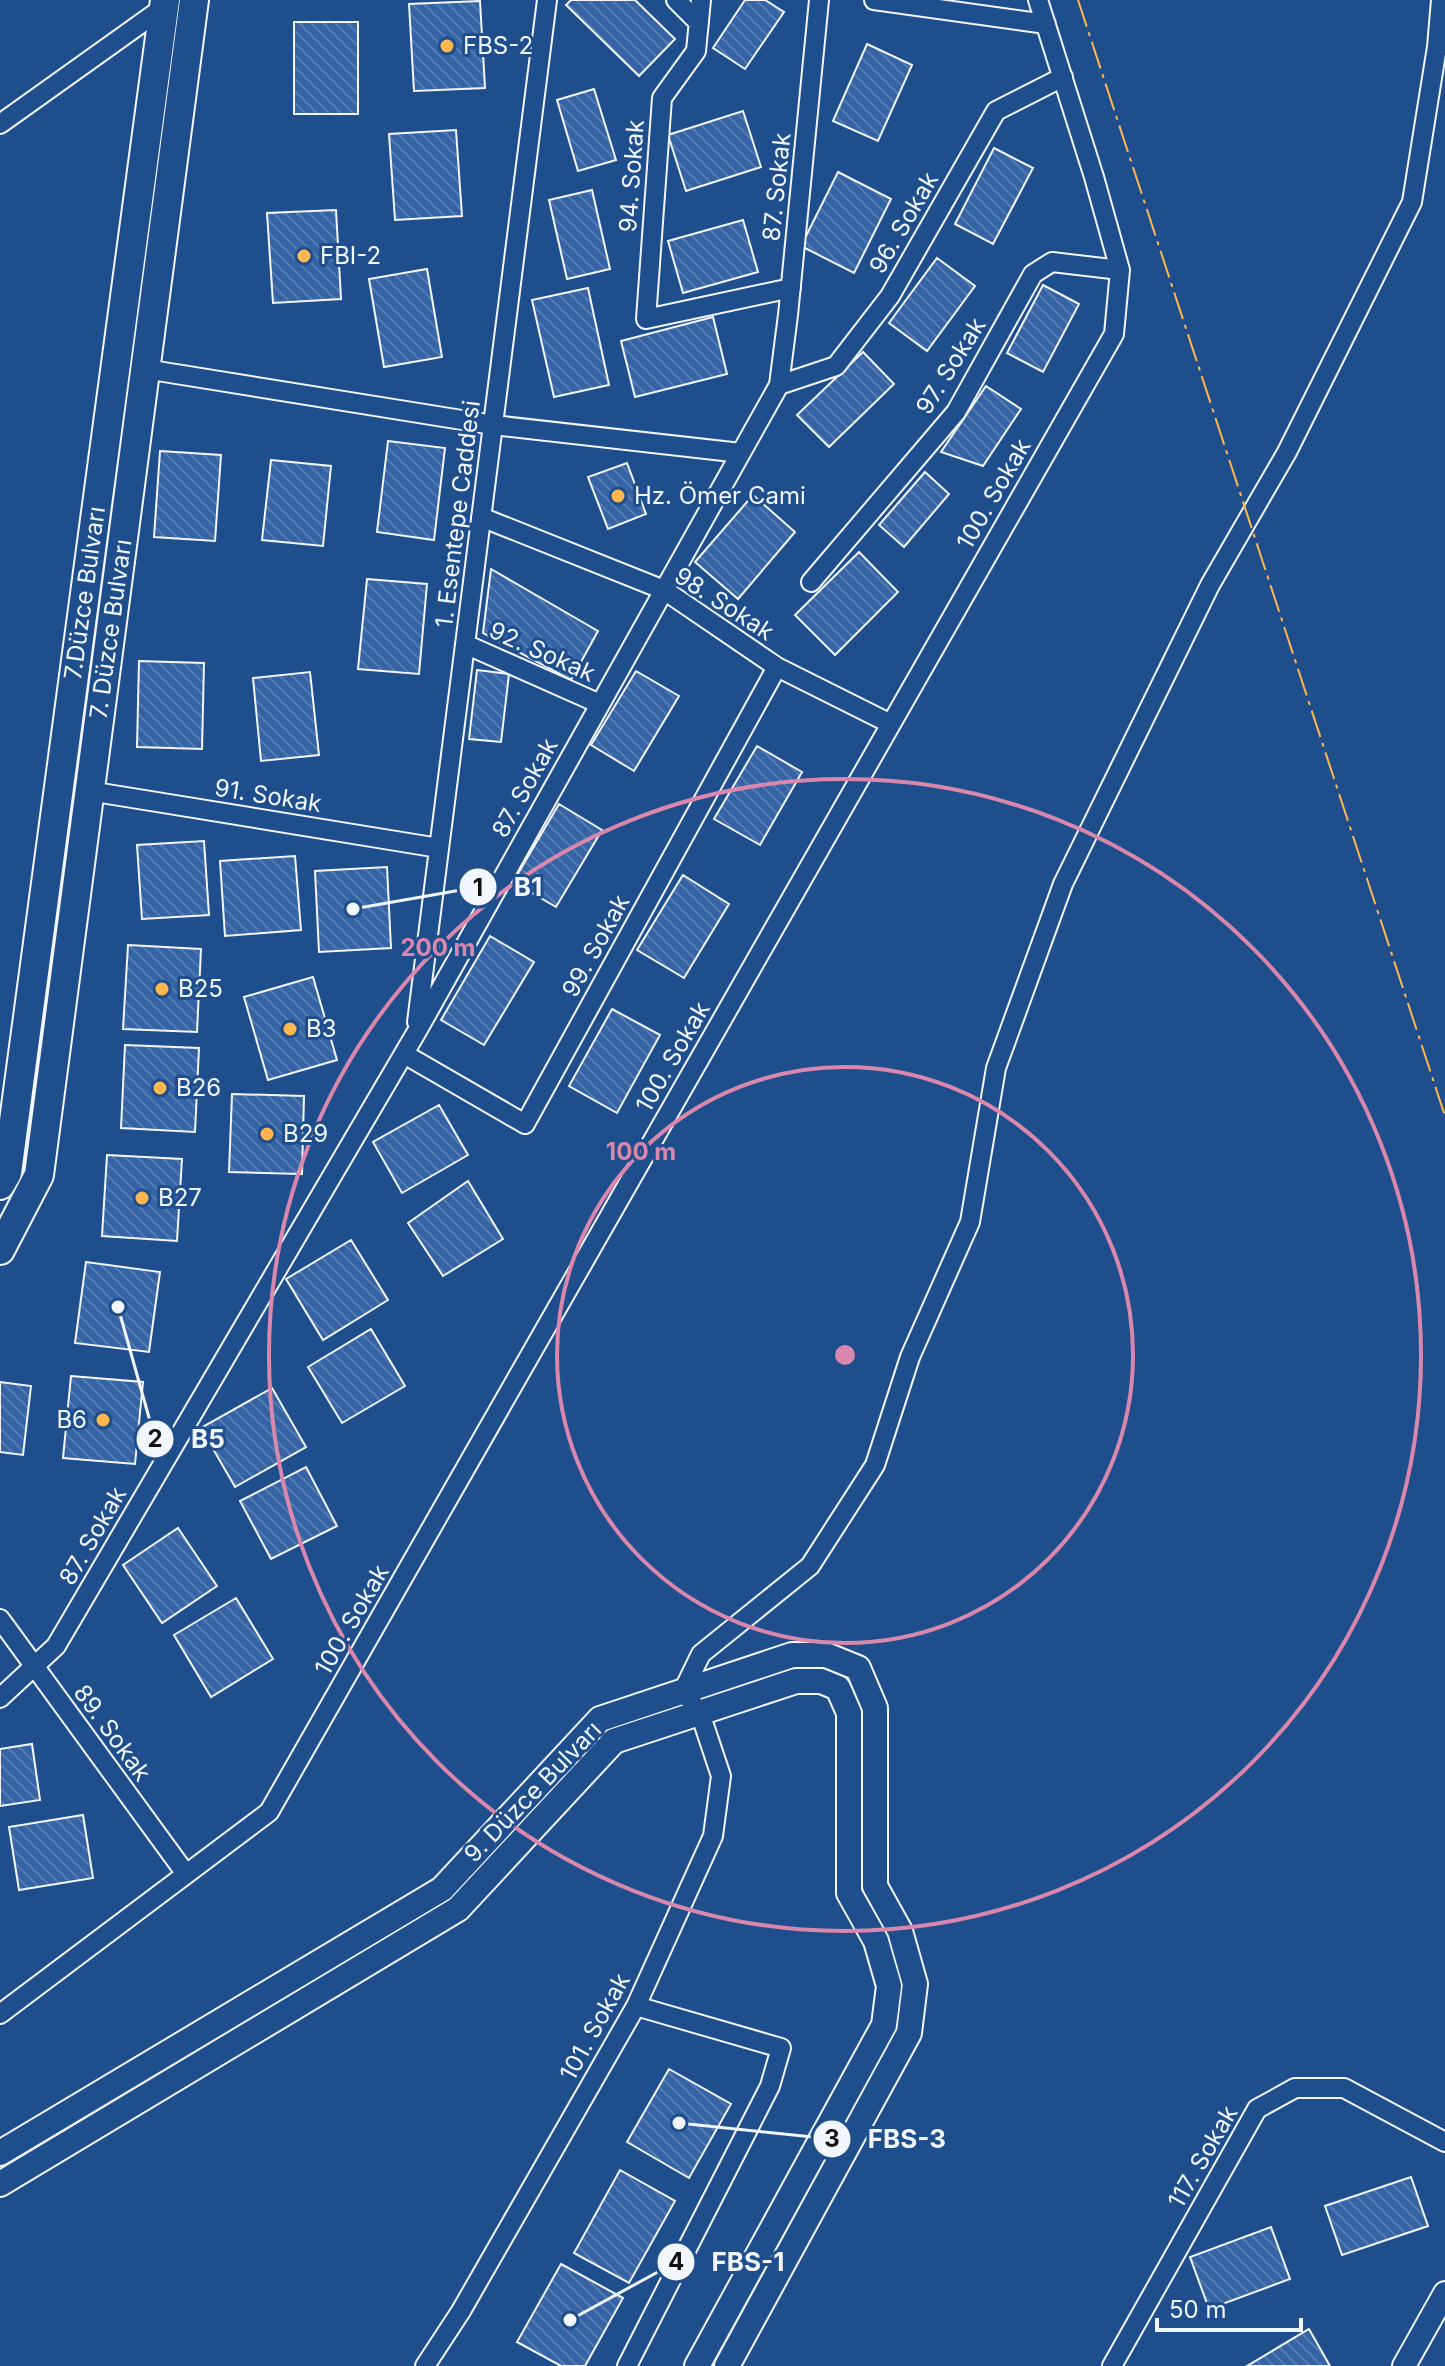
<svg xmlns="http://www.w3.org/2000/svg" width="1445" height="2366" font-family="Inter,sans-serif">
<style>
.building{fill:url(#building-back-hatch);stroke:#f2f6ff;stroke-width:2}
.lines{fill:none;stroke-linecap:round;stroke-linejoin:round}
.minor-casing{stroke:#f2f6ff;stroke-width:22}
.tertiary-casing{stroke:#f2f6ff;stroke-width:26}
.secondary-casing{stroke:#f2f6ff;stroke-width:28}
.primary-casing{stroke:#f2f6ff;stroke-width:32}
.minor{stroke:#1f4e8c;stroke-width:18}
.tertiary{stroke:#1f4e8c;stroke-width:22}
.secondary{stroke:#1f4e8c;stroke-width:24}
.primary{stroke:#1f4e8c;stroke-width:28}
.power{stroke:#ffb74d;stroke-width:2;stroke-dasharray:28 6 4 6;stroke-linecap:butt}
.ring{fill:none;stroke:#da87ad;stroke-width:4}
.poi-dot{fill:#ffb74d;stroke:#1f4e8c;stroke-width:3}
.labels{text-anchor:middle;stroke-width:6;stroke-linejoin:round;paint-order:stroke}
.poi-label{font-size:24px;fill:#f2f6ff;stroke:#1f4e8c;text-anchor:start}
.street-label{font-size:24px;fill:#f2f6ff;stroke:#1f4e8c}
.centre{fill:#da87ad;stroke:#1f4e8c;stroke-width:4}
.ring-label{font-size:24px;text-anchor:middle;font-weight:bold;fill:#da87ad;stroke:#1f4e8c;stroke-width:6;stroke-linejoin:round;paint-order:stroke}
.leader{fill:none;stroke:#f2f6ff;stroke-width:3}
.callout-dot{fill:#f2f6ff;stroke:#1f4e8c;stroke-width:3}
.mark-label{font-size:24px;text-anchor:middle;font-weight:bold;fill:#111}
.callout-label{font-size:26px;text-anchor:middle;font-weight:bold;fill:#f2f6ff;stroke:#1f4e8c;stroke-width:6;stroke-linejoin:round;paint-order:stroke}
</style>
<defs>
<pattern id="building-back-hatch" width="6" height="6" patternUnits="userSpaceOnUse" patternTransform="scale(2)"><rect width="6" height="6" fill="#3563a3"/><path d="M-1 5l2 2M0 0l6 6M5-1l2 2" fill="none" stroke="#537ab1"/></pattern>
</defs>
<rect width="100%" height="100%" fill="#1f4e8c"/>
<path class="building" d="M571 0H635L675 39 639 76 566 5Z
M745 0H765L784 12 745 69 713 48Z
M480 1 485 88 414 91 409 4Z
M294 22H358V114H294Z
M867 44 912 65 878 141 833 121Z
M594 89 616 160 578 171 557 100Z
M743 111 761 167 686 191 668 135Z
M456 130 462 216 395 220 389 134Z
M994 148 1033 168 993 244 955 224Z
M838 172 891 199 854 273 801 246Z
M592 190 610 269 567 279 549 200Z
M336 210 341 299 273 303 267 213Z
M743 220 758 272 683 293 668 241Z
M937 258 975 286 927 351 889 323Z
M427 269 442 357 384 367 369 279Z
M1043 285 1079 304 1043 372 1007 353Z
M588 288 609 385 554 397 532 300Z
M713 317 727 374 635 397 621 341Z
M863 352 894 384 829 447 797 415Z
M986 386 1021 409 983 466 941 452Z
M388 441 445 448 434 540 377 532Z
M160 451 221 455 215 541 154 537Z
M271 460 331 466 323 546 262 540Z
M627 463 646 514 608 529 588 477Z
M925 472 949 494 904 547 879 525Z
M753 495 795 532 738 599 695 562Z
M859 552 898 592 835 655 795 615Z
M491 569 598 631 571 680 483 633Z
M367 579 427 584 419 674 358 669Z
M139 661 204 663 202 749 137 747Z
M477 670 509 674 501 742 469 739Z
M636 671 679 696 634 771 591 745Z
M310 672 319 755 261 761 253 678Z
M757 746 802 772 760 845 714 819Z
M559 804 602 830 556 907 513 882Z
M204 841 209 915 142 919 137 845Z
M295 856 301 930 225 936 220 861Z
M387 867 391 948 319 952 315 871Z
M683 875 729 904 684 978 637 950Z
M490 936 534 962 484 1045 441 1020Z
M128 945 201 949 197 1032 123 1029Z
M313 977 337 1060 268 1080 244 997Z
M612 1009 660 1035 617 1113 569 1086Z
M125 1045 199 1048 195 1132 121 1128Z
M232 1094 304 1096 302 1174 229 1172Z
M439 1105 468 1155 402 1193 373 1142Z
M107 1155 182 1159 177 1241 102 1236Z
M468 1181 503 1239 443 1276 408 1223Z
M351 1240 388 1300 323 1340 286 1279Z
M86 1262 160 1272 149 1352 75 1343Z
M371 1329 405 1386 342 1423 308 1367Z
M71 1376 143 1382 135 1464 63 1458Z
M0 1382 31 1386 23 1455 0 1452Z
M272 1388 306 1447 235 1487 201 1428Z
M306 1467 337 1526 271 1559 240 1501Z
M178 1528 217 1586 162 1623 123 1565Z
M236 1598 273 1659 211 1697 174 1635Z
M32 1744 40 1800 0 1806V1749Z
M83 1815 93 1878 19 1890 9 1827Z
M669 2069 731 2104 689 2178 627 2142Z
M620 2170 675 2201 629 2283 574 2253Z
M1411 2177 1428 2226 1342 2255 1325 2206Z
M1271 2227 1290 2279 1209 2309 1190 2257Z
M561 2264 623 2298 585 2366H561L517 2342Z
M1309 2329 1330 2366H1247Z"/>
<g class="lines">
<defs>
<path id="minor" d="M676 0 699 23
M701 0 696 51 662 98 646 319 791 288
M874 0 1046 24
M0 124 164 7
M145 369 493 425 741 453
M779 385 836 366 890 296 996 111 1063 77
M481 517 664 590 777 667 891 724
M811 582 956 412 1033 274 1052 262 1120 270
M465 644 600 704
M89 791 439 848
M417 1022 547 0
M404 1054 525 1124 777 667
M0 1619 186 1874
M0 1698 56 1646 416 1033 779 385 788 315 819 0
M0 2014 269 1812 1114 334 1120 270 1094 177 1038 0
M425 2366 461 2311 636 2006 713 1836 721 1776 700 1713 683 1691 701 1654 810 1566 875 1465 910 1357 970 1222 996 1068 1063 884 1210 585 1287 452 1412 202 1437 47 1441 0
M627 2366 770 2086 781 2048 636 2006
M1112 2366 1257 2109 1295 2088H1344L1445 2142"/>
<path id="tertiary" d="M1404 2366 1445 2293"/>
<path id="secondary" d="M0 2153 442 1889 600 1719 792 1655H826L858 1668 875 1708V1886L900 1931 915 1984 909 2033 727 2366
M0 2184 458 1909 614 1741 796 1681H821L838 1688 849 1713V1893L876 1941 889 1986 884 2025 697 2366"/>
<path id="primary" d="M0 1185 7 1173 165 0
M0 1250 39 1175 194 0"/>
</defs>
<use href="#minor" class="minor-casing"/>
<use href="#tertiary" class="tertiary-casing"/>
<use href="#secondary" class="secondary-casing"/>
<use href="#primary" class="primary-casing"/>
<use href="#minor" class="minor"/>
<use href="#tertiary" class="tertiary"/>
<use href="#secondary" class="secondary"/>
<use href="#primary" class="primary"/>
<path class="power" d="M1078 0 1445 1116"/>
</g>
<g class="ring">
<circle cx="845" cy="1355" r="288"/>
<circle cx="845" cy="1355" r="576"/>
</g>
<g class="poi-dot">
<circle cx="447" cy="46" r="8"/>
<circle cx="304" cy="256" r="8"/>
<circle cx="618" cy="496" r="8"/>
<circle cx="162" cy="989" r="8"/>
<circle cx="290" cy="1029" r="8"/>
<circle cx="160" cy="1088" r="8"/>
<circle cx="267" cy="1134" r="8"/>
<circle cx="142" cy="1198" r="8"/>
<circle cx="103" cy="1420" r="8"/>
</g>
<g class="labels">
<g class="poi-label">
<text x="463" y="54">FBS-2</text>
<text x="320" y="264">FBI-2</text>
<text x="634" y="504">Hz. Ömer Cami</text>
<text x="178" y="997">B25</text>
<text x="306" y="1037">B3</text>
<text x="176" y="1096">B26</text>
<text x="283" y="1142">B29</text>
<text x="158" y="1206">B27</text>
<text x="87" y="1428" text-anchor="end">B6</text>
</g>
<g class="street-label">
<text transform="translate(632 176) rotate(-86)" y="8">94. Sokak</text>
<text transform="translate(777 187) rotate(-84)" y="8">87. Sokak</text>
<text transform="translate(904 223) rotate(-60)" y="8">96. Sokak</text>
<text transform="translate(951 366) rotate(-58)" y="8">97. Sokak</text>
<text transform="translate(994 494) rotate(-60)" y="8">100. Sokak</text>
<text transform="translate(458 514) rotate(-83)" y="8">1. Esentepe Caddesi</text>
<text transform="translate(85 593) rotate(-82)" y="8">7.Düzce Bulvarı</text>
<text transform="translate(724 604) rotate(33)" y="8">98. Sokak</text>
<text transform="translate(111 629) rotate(-82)" y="8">7. Düzce Bulvarı</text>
<text transform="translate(542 652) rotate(24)" y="8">92. Sokak</text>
<text transform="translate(525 788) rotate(-61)" y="8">87. Sokak</text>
<text transform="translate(268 796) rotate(9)" y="8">91. Sokak</text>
<text transform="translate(596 946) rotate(-61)" y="8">99. Sokak</text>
<text transform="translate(673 1057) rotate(-60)" y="8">100. Sokak</text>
<text transform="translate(93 1536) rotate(-60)" y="8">87. Sokak</text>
<text transform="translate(352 1620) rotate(-60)" y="8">100. Sokak</text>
<text transform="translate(112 1733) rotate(54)" y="8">89. Sokak</text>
<text transform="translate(533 1792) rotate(-46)" y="8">9. Düzce Bulvarı</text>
<text transform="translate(595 2027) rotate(-61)" y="8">101. Sokak</text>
<text transform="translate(1203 2157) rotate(-60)" y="8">117. Sokak</text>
</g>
</g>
<circle cx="845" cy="1355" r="12" class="centre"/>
<g class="ring-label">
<text x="438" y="956">200 m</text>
<text x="641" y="1160">100 m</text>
</g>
<path class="leader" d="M353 909L478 887M118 1307L155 1439M679 2123L832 2139M570 2320L676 2262"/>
<g class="callout-dot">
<circle cx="353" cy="909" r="8"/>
<circle cx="118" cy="1307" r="8"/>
<circle cx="679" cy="2123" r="8"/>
<circle cx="570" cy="2320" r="8"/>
<circle cx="478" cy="887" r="20"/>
<circle cx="155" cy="1439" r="20"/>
<circle cx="832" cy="2139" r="20"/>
<circle cx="676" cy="2262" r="20"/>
</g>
<g class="mark-label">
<text x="478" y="896">1</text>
<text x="155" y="1447">2</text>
<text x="832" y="2147">3</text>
<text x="676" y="2270">4</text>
</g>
<g class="callout-label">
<text x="528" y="896">B1</text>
<text x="208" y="1448">B5</text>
<text x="907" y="2148">FBS-3</text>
<text x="748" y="2271">FBS-1</text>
</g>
<path d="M1157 2318v12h144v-12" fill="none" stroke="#f2f6ff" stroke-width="4"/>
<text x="1169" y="2318" font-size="24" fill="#f2f6ff" stroke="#1f4e8c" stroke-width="6" paint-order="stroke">50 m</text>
</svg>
